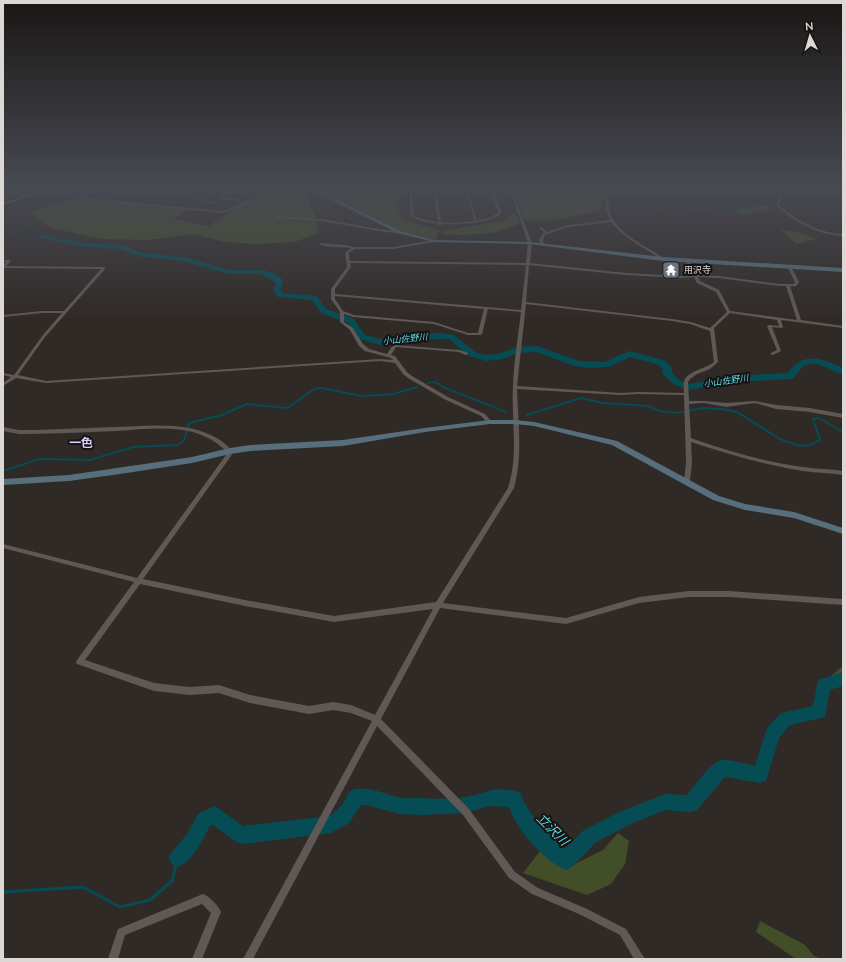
<svg xmlns="http://www.w3.org/2000/svg" width="846" height="962" font-family="'Nunito Sans','Noto Sans JP',sans-serif">
<style>
.green{fill:#424e27}
.lines{fill:none;stroke-linecap:round;stroke-linejoin:round}
.stream-far3{stroke:#064c55;stroke-width:1}
.stream-far2{stroke:#064c55;stroke-width:1.5}
.stream-far1{stroke:#064c55;stroke-width:2}
.stream{stroke:#064c55;stroke-width:3}
.river{fill:#064c55;fill-rule:evenodd}
.street{fill:#5f5855;fill-rule:evenodd}
.secondary{fill:#576f7c;fill-rule:evenodd}
.labels{text-anchor:middle;stroke-width:4;stroke-linejoin:round;paint-order:stroke}
.far-poi-label{font-size:9px;fill:#dbd8d5;stroke:#161312;text-anchor:start}
.far-water-label{font-size:9px;font-style:italic;fill:#5dd6e7;stroke:#161312}
.quarter-label{font-size:12px;font-weight:bold;fill:#d6cdf8;stroke:#161312}
.near-water-label{font-size:13px;font-style:italic;fill:#5dd6e7;stroke:#161312}
</style>
<rect width="100%" height="100%" fill="#302a27"/>
<path class="green" d="M3 187H34L3 199Z
M280 187H303L317 220 318 233 295 242 256 244 226 242 194 234 148 240 101 239 52 228 29 213 62 201 82 199H102L188 209 174 219 209 226 244 203 278 192Z
M311 187H380L403 192 396 203 402 219 441 231 437 233 436 240 396 229Z
M511 187H608L614 190 608 194 600 210 564 219 526 221Z
M761 205 771 206 774 209 742 215 737 212V209Z
M513 214H516L519 224 492 233 462 235 440 234 444 231 502 221Z
M780 230 797 232 817 239 797 244Z
M843 666V684L826 691 832 675Z
M618 833 629 841 625 864 611 884 587 895 523 873 541 850 569 867 603 850Z
M760 921 805 945 814 956 822 959H796L756 932Z"/>
<g class="lines">
<path class="stream-far3" d="M781 204 802 205 843 212
M614 214H642L666 207 730 211 773 204
M3 218 32 226 34 228 33 233 42 237
M3 233 21 237H39"/>
<path class="stream-far2" d="M428 383 435 382 445 388
M320 388H322
M413 388 417 387"/>
<path class="stream-far1" d="M443 387 506 412
M527 415 581 398 603 403 648 406 659 411 679 413 701 408 723 409 737 412 780 439 797 445 807 446 820 440 813 419 819 418 843 432
M3 471 40 459 90 460 133 447 178 445 184 440 189 423 222 415 247 404 288 408 314 389 321 388 362 396 393 394 417 387"/>
<path class="stream" d="M3 892 83 887 120 907 150 900 172 881 178 858"/>
<path class="river" d="M42 235 84 243 121 245 140 252 187 258 229 270H263L274 273 283 280 281 290 283 293 317 296 326 309 353 318 365 335 381 339 411 334 443 333 454 335 475 352 486 355 498 354 517 347 537 346 579 361 605 362 629 351 663 360 671 366 672 372 679 380 689 384 733 376 788 373C803 351 822 358 843 368V375C831 372 814 356 802 368 799 370 797 375 794 378L791 379 733 382 688 390 673 384 662 373 663 369 657 364 630 357 609 367 588 368 575 366 536 352 518 353 502 359 486 361 469 356 449 339H443L411 340 381 345 359 339 347 322 322 314 312 300 278 297 273 290 276 283 262 274H229L186 262 139 256 120 249 84 247 40 238V236Z
M843 672V686L830 690 825 717 790 725 779 738 766 781 760 783 725 777 697 810 691 812 665 810 631 824 596 842 572 867 566 870C543 860 517 830 509 807L489 806 466 813 421 815 399 814 367 805H361L349 823 331 833 241 844 235 841 213 825 210 826C202 840 194 860 178 867L172 864 169 858 172 852 187 834 198 814 215 806 243 826 330 816 343 804 350 791C366 784 382 794 398 797 405 799 413 798 419 798 434 799 451 799 466 797 485 793 499 784 520 793 530 817 546 832 565 849L584 830 619 812 665 794 687 795C694 787 712 760 723 760 733 760 745 764 755 766L767 728 781 713 813 706 818 680Z"/>
<path class="street" d="M220 187H222L200 200 219 203 220 204V205L196 200Z
M250 187H252L266 193 286 187H289L256 198 233 210 222 213 97 201 39 191 40 190 97 199 222 211C236 207 249 198 263 194L250 188Z
M409 187H411L414 216 422 219 438 222 433 187H435L436 189 499 187 498 188H492L502 212C495 224 454 225 441 224L440 226 438 224 421 221 411 217ZM489 188 498 212C493 217 485 219 477 221L468 189ZM466 189 474 220 475 221 456 223 441 222 436 191Z
M509 187H511L532 243 530 263 626 273 682 276 693 275 686 261 688 260 690 261 696 275 719 276 780 284H794L795 282 787 266 790 265 799 282 796 286H790L801 320 843 326V328L781 320 783 327 782 328 772 327 781 351 773 355H771V353L777 350 767 326 769 325 779 326 777 320 730 313 714 328 718 362 710 369 697 374 690 379 688 382 689 401H704L726 403 755 401 776 405 810 408 843 414V418L810 412 776 409 755 403 726 407 704 403 689 404 691 438C727 451 765 462 803 467 816 469 830 469 843 471V475C830 473 817 473 803 471 765 465 727 454 691 442L692 462 690 481 687 483 684 481 686 462 684 395 639 394 621 395 517 389C518 421 523 456 514 488L443 603 566 618 639 597 689 591H730L843 599V605L730 597H689L639 603 566 624 440 608 381 719 469 809 515 872 538 888 585 908 626 929 645 959H634L620 935 579 914 532 894 509 878 463 815 377 726 253 959H243L372 721 351 713 333 710 309 714 250 703 219 693 190 695 154 691 77 664 76 662 77 660 134 582 3 548V544L137 578 226 455 227 452C217 442 206 436 193 432 169 426 142 429 117 431 84 432 52 434 19 434L3 431V427L19 430H37C63 429 89 428 114 427 149 426 189 420 220 440 224 443 228 446 232 450L233 451 231 456 143 579 245 600 334 616 436 602 508 488C519 453 511 421 513 386 514 361 518 337 521 312L488 309 482 334 480 335H468L434 324 353 317 344 314V322L353 328 363 344 369 349 387 354 393 345H395L460 350 468 353V354L466 355 459 352 396 347 391 355 395 356 407 372 412 376 448 397 485 414 492 422 490 424 488 423 481 416 444 399 408 378 403 374 395 363 380 361 46 383 16 378 3 386V383L11 377 3 375V373L14 375 43 335 62 313H42L3 317V315L42 311H64L101 269 3 268V265L6 262H3V260H9L11 261 6 266 104 267 106 268 45 337 18 375 46 381 380 359 393 360 391 358 365 351 359 346 350 330 340 322V312L331 299V289L347 267 345 253 351 248 325 246 319 244 321 243 345 245 354 247H393L434 240 436 241 435 242 393 249H355L349 253 350 261 526 263 528 243ZM350 263 526 265 521 310 335 294V289L351 267ZM529 265 626 275 682 278 694 277 697 283 716 292 727 312 710 328 691 322 672 319 526 302ZM698 277 719 278 780 286H786L797 320 730 311 719 290 700 281ZM335 296 484 309 478 333H468L434 322 354 315 343 311 335 299ZM526 304 672 321 690 324 710 331 714 362C706 369 686 371 684 382 683 385 684 390 684 393L639 392 621 393 517 386ZM140 584 245 606 334 622 433 609 375 715 351 705 333 702 309 706 250 695 219 685 190 687 154 683 85 660Z
M623 187H625L608 198C609 206 609 213 613 219 622 236 648 247 664 258V260H662C645 248 624 239 611 222L568 227 545 235 543 240 544 244 541 245 539 240 543 233H545L540 229V227H542L547 232 568 225 610 220 606 210V198Z
M775 187H777L776 190 781 197 779 205C797 220 819 233 843 234V236C818 235 793 222 776 205L779 197 774 190Z
M240 190 247 194C240 202 229 202 221 197L224 192ZM240 192 244 194C238 200 231 200 224 197L226 194Z
M278 216 322 219 385 230 399 231 401 232 399 233 385 232 322 221 277 218V216Z
M203 894C210 897 218 905 221 912L202 959H192L211 913 202 904 125 935 118 959H108L118 929Z"/>
<path class="secondary" d="M51 187H56L3 205V203Z
M306 187H310L401 231 434 240 530 242 663 257 843 268V272L663 261 530 244 434 242 397 233Z
M779 187 843 191V193L795 190Z
M490 420H515L534 422 617 441 719 496 745 504 794 512 843 528V534L794 518 745 510 713 500 612 445 534 426 515 424H490L425 432 343 446 250 451 230 454 192 463 120 474 69 481 3 485V479L69 475 192 457 230 448 250 445 343 440 425 428Z"/>
</g>
<linearGradient id="sky" x2="0" y2="1"><stop stop-color="#1a1715"/><stop offset="0.58" stop-color="#484a52"/><stop offset="1" stop-color="#484a52" stop-opacity="0"/></linearGradient>
<rect width="846" height="321" fill="url(#sky)"/>
<defs>
<symbol id="temple-square" viewBox="-11 -11 22 22"><rect x="-9" y="-9" width="18" height="18" rx="4" fill="#6b7280" stroke="#161312"/><path d="M0-6L5-2H3V0L6.5 2.5H4V6H1.5V3h-3V6H-4V2.5H-6.5L-3 0V-2H-5Z" fill="#fff"/></symbol>
</defs>
<g fill-rule="evenodd">
<use href="#temple-square" x="661" y="260" width="20" height="20"/>
</g>
<g class="labels">
<g class="far-poi-label">
<text x="684" y="273">用沢寺</text>
</g>
<g class="far-water-label">
<text transform="translate(405 339) rotate(-6)" y="3">小山佐野川</text>
<text transform="translate(726 381) rotate(-8)" y="3">小山佐野川</text>
</g>
<g class="quarter-label">
<text x="81" y="447">一色</text>
</g>
<g class="near-water-label">
<text transform="translate(553 829) rotate(45)" y="5">立沢川</text>
</g>
</g>
<rect width="846" height="962" fill="none" stroke="#dbd8d5" stroke-width="8"/>
<g transform="translate(810 36) rotate(355)" stroke="#161312" stroke-width="3" paint-order="stroke">
<path d="M0-3L7 15L0 10L-7 15Z" fill="#dbd8d5"/>
<text y="-6" font-size="11" font-weight="bold" text-anchor="middle" fill="#dbd8d5">N</text>
</g>
</svg>
